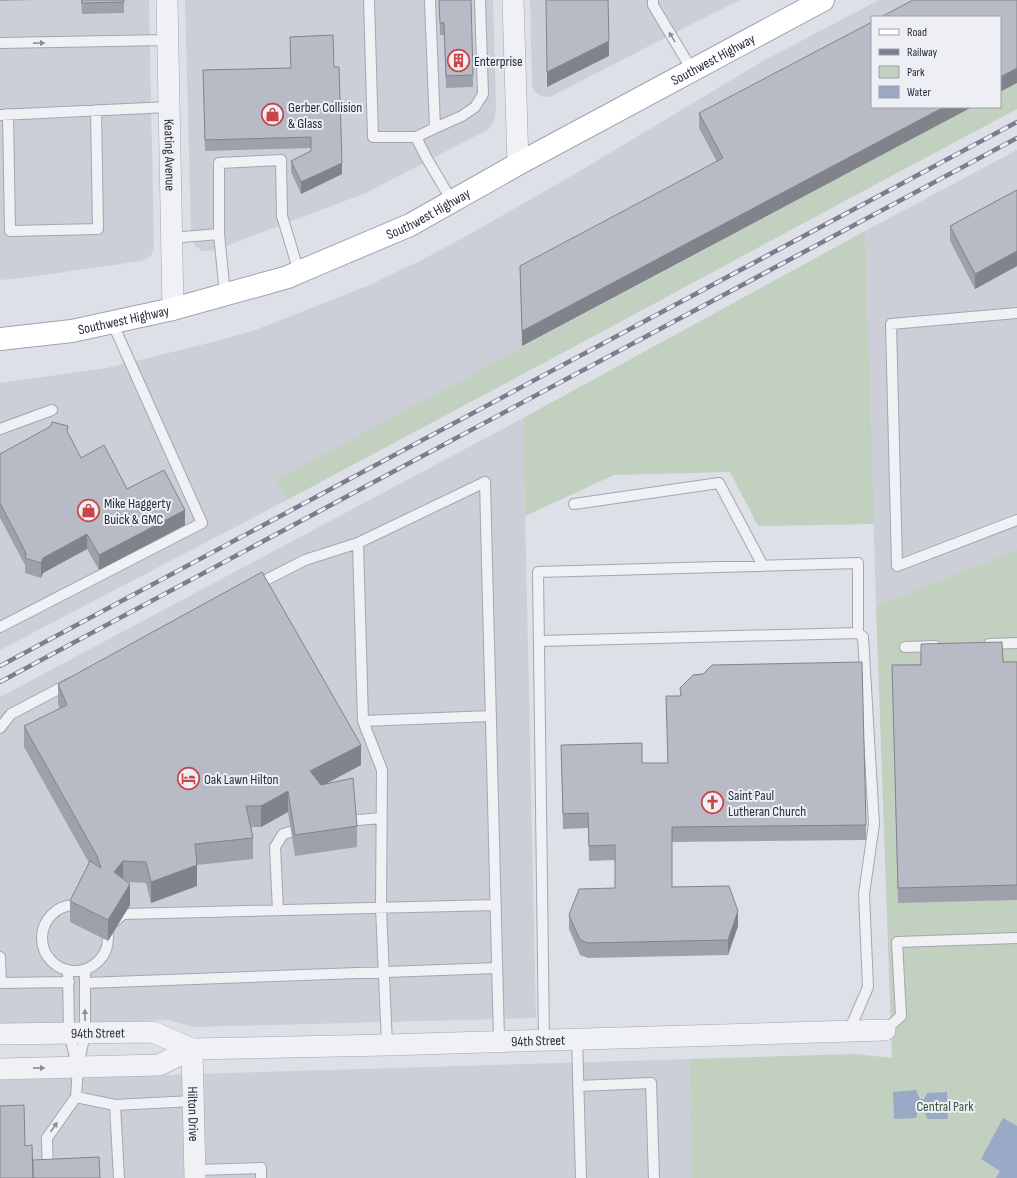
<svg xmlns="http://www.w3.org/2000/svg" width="1017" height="1178" font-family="'Sofia Sans Condensed',sans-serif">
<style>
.built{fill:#cccfd8}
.green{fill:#c1d0bf}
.water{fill:#9aa9c5}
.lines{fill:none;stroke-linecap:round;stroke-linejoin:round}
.service-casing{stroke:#a4a6b0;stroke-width:12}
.minor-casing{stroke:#a4a6b0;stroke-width:22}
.primary-casing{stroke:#9da3b2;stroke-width:24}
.service{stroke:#f0f1f5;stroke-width:10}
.minor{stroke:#f0f1f5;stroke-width:21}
.primary{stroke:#fff;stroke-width:22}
.rail-casing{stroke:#787e8f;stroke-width:4.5}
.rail{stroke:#edeff4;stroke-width:3;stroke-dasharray:9;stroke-linecap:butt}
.wall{fill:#9ea1aa}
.shaded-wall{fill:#81838b}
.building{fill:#b8bbc6;stroke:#81838b}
.oneway{fill:#8c8e98}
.labels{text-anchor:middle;stroke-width:4;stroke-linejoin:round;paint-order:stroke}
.street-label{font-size:14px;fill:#282c3c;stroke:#edeff4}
.poi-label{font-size:14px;fill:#282c3c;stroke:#edeff4;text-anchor:start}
.park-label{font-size:14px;fill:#385736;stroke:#edeff4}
</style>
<rect width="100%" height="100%" fill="#dee0e7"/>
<path class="built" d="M0 0H149L154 247 151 256 142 261 30 277 0 280Z
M185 0H493L496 105 495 118 489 129 366 193 215 250 202 251 195 246 191 233Z
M530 0H740L688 26 550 97 541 96 534 91 532 84Z
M879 0H1017L1000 17H872V107H972L521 348 277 480 287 500 0 650V383L107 368 205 344 253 331 367 286 420 261 470 234 580 171 763 61Z
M1017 150V550L876 606 865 231Z
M523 418 536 1018 193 1027 168 1020 0 1026V697Z
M690 1059 692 1178H0V1080Z"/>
<path class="green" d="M1017 83V109L854 196 609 328 287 500 276 480 521 348 972 107H1000V92Z
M865 231 874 524 758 526 730 472 614 475 525 516 523 418Z
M1017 550V1178H692L690 1059 856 1054 892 1058 876 606Z"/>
<path class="water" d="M916 1090 920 1099H924L927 1093 947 1092 948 1119H928L924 1111 918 1110 916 1118 894 1119 893 1092Z
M1003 1118 1017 1126V1178H996L1000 1171 981 1159Z"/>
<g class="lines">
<defs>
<path id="service" d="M369 0 373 137H416L435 128 430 0
M653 0V5L692 70
M0 43 168 40
M8 114 10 231 98 229 96 110
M0 115 169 107
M435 128 462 116 475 107 483 94 480 0
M416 137 426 157 452 201
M171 238 219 234
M225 294 219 234V163L281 160 282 216 299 272
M1017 313 891 324 897 566 1017 520
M0 429 52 410
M574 504 719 483 763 566
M254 586 305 560 358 543
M0 627 202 523 112 322
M539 641 858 633V563L538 572 544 1041
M989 644 1017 643
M905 647 935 646
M491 716 363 721 358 543 485 482C490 668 495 855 499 1042
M363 721 382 770 381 908 387 1045
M0 728 11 714 70 683
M345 821 382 818
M42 938a33 33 0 1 1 66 0a33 33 0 1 1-66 0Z
M278 910 275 847 283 834 304 828
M114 922 123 914 496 905
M0 957 1 983
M68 970 69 1033 77 1065
M0 983 69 982
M85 983 497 968
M885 1030 901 1016 897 942 1017 938
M849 1031 868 987 864 894 874 824 863 637 858 633
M577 1039 581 1178
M578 1086 651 1083 654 1178
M76 1097 115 1105
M195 1170 261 1168V1178
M48 1178 47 1138 76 1097 78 1067 85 1033V970
M119 1178 115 1105 193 1101"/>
<g id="minor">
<path id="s1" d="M167 0 173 309"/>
<path d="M513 0 518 164"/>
<path id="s2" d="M0 1034 153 1032 192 1049"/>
<path id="s3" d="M192 1049 195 1178"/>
<path id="s4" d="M0 1069 159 1065 192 1049 387 1045 885 1030"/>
</g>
<g id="primary">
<path id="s5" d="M0 339 72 331 173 309 288 277 299 272 410 225 518 164 823 0"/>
</g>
</defs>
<use href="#service" class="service-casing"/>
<use href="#minor" class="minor-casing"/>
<use href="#primary" class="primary-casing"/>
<use href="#service" class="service"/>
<use href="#minor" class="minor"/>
<use href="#primary" class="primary"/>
<defs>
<path id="rail" d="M0 666 1017 122
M0 682 1017 138"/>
</defs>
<use href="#rail" class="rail-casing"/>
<use href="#rail" class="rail"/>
</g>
<path class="wall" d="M0 0H36L0 1Z
M81 0H124V13L82 14Z
M439 0 473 75V87L446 88 444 35H440Z
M290 37 334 67 342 174 301 194 291 172V161L311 151V148L205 151 203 70 291 68Z
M872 107H972L522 346 520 266 717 162 699 128V113Z
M1017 190V266L975 289 950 241V226Z
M68 434 81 458 127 489 185 525 99 570 87 549 43 573 41 578 25 573V565L0 518V454Z
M1017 662V900L898 903 892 665Z
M58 684 361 765 326 784 357 826V847L295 856 288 812 261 827H251L253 838V859L197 865V886L151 903 146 883 128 882 130 905 108 941 70 922V901L89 863 24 747V726L60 709 58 705Z
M666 696 866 825V840L672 842V887L738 926 728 955 588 958 580 955 569 929V915L615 888V860L589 861 588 828 563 829 561 745 642 763H668Z"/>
<path class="shaded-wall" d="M609 41V56L547 87V72Z
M1017 68V83L1000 92V77Z
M944 107H972L522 346V331Z
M342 163V174L301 194V182Z
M1017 251V266L975 289V274Z
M185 510V525L99 570V555Z
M87 534V549L43 573 41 578V563L43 558Z
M361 745V765L310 792V771Z
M288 791V812L261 827V806Z
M123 861V882L114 872Z
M197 865V886L151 903V882Z
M130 884V905L108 941V920Z
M738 911V926L728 955V940Z"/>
<path class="building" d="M82 0H124V2L82 3Z
M439 0H471L473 75 446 76 444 23H440Z
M546 0H608L609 41 547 72Z
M913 0H1017V68L1000 77V17H881Z
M872 22V107H944L522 331 520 266 723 158 699 113Z
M333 35 334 67H339L342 163 301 182 291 161 311 151V137L205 140 203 70 291 68 290 37Z
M1017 190V251L975 274 950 226Z
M52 422 68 426 67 431 81 458 104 445 127 489 164 470 185 510 99 555 87 534 43 558 41 563 25 558 26 553 0 503V454L51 426Z
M262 572 361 745 310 771 321 785 353 778 357 826 295 835 288 791 261 806H246L253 838 195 844 197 865 151 882 146 862 123 861 114 872 130 884 108 920 70 901 90 861 101 868 97 856 24 726 67 705 58 684Z
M1002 642 1003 662H1017V885L898 888 892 665H921V644Z
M862 662 866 825 672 827V887L729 886 738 911 728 940 588 943 580 940 569 915 579 889 615 888V845L589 846 588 813 563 814 561 745 642 743V763H668L666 696H681L680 688 693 675 703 674 712 665Z
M24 1105 25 1146 32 1145 33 1178H0V1106Z
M99 1157 100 1178H33V1160Z"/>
<defs><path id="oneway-solid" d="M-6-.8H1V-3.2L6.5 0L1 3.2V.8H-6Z"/></defs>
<g class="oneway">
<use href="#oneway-solid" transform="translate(672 37) rotate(-121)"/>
<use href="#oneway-solid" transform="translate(39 43) rotate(-1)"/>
<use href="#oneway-solid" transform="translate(85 1015) rotate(-91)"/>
<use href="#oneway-solid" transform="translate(39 1068) rotate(-1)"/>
<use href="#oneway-solid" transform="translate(54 1127) rotate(-55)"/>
</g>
<defs>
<symbol id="building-ring" viewBox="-11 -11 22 22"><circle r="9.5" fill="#edeff4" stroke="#c74749" stroke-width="1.5"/><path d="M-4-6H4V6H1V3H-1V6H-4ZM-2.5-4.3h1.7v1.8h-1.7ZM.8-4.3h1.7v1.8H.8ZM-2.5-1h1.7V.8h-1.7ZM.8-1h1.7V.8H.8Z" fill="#c74749"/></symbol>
<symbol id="shop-ring" viewBox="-11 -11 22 22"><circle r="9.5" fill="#edeff4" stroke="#c74749" stroke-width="1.5"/><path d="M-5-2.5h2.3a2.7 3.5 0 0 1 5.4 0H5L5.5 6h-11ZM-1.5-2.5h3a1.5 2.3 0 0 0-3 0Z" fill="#c74749"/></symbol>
<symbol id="hotel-ring" viewBox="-11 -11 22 22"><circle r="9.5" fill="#edeff4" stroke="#c74749" stroke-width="1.5"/><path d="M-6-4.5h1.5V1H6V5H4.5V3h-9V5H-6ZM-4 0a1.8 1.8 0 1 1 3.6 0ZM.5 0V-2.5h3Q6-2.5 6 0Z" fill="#c74749"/></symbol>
<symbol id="church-ring" viewBox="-11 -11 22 22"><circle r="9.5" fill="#edeff4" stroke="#c74749" stroke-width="1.5"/><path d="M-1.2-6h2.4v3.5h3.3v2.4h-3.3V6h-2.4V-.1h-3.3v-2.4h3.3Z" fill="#c74749"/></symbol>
</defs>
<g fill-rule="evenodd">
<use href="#building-ring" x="446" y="48" width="25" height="25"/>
<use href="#shop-ring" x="260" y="102" width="25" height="25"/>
<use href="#shop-ring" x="76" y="498" width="25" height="25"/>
<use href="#hotel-ring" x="176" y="766" width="25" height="25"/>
<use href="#church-ring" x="700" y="790" width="25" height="25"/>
</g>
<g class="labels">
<g class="street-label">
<text dy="5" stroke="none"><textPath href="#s5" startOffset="773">Southwest Highway</textPath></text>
<text dy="5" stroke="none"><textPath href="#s1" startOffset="155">Keating Avenue</textPath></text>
<text dy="5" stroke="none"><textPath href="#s5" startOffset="449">Southwest Highway</textPath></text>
<text dy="5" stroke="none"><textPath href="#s5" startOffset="125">Southwest Highway</textPath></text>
<text dy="5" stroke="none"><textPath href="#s2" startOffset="98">94th Street</textPath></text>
<text dy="5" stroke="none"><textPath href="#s4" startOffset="542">94th Street</textPath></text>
<text dy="5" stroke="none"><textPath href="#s3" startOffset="65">Hilton Drive</textPath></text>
</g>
<g class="poi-label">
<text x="474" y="66">Enterprise</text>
<text x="288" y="112">Gerber Collision<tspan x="288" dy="16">&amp; Glass</tspan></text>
<text x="104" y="508">Mike Haggerty<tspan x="104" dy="16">Buick &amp; GMC</tspan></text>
<text x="204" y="784">Oak Lawn Hilton</text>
<text x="728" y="800">Saint Paul<tspan x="728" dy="16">Lutheran Church</tspan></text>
</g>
<g class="park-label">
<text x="945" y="1111">Central Park</text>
</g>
</g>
<rect x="871" y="16" width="130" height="92" fill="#edeff4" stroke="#9ea1aa"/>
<rect x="879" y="29" width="20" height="6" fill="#ffffff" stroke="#9ea1aa"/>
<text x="907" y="36" font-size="12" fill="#282c3c">Road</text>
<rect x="879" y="49" width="20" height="6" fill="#787e8f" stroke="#9ea1aa"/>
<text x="907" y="56" font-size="12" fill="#282c3c">Railway</text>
<rect x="879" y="66" width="20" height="12" fill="#c1d0bf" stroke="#9ea1aa"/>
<text x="907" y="76" font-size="12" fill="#282c3c">Park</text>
<rect x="879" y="86" width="20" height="12" fill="#9aa9c5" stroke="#9ea1aa"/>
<text x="907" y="96" font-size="12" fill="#282c3c">Water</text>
</svg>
